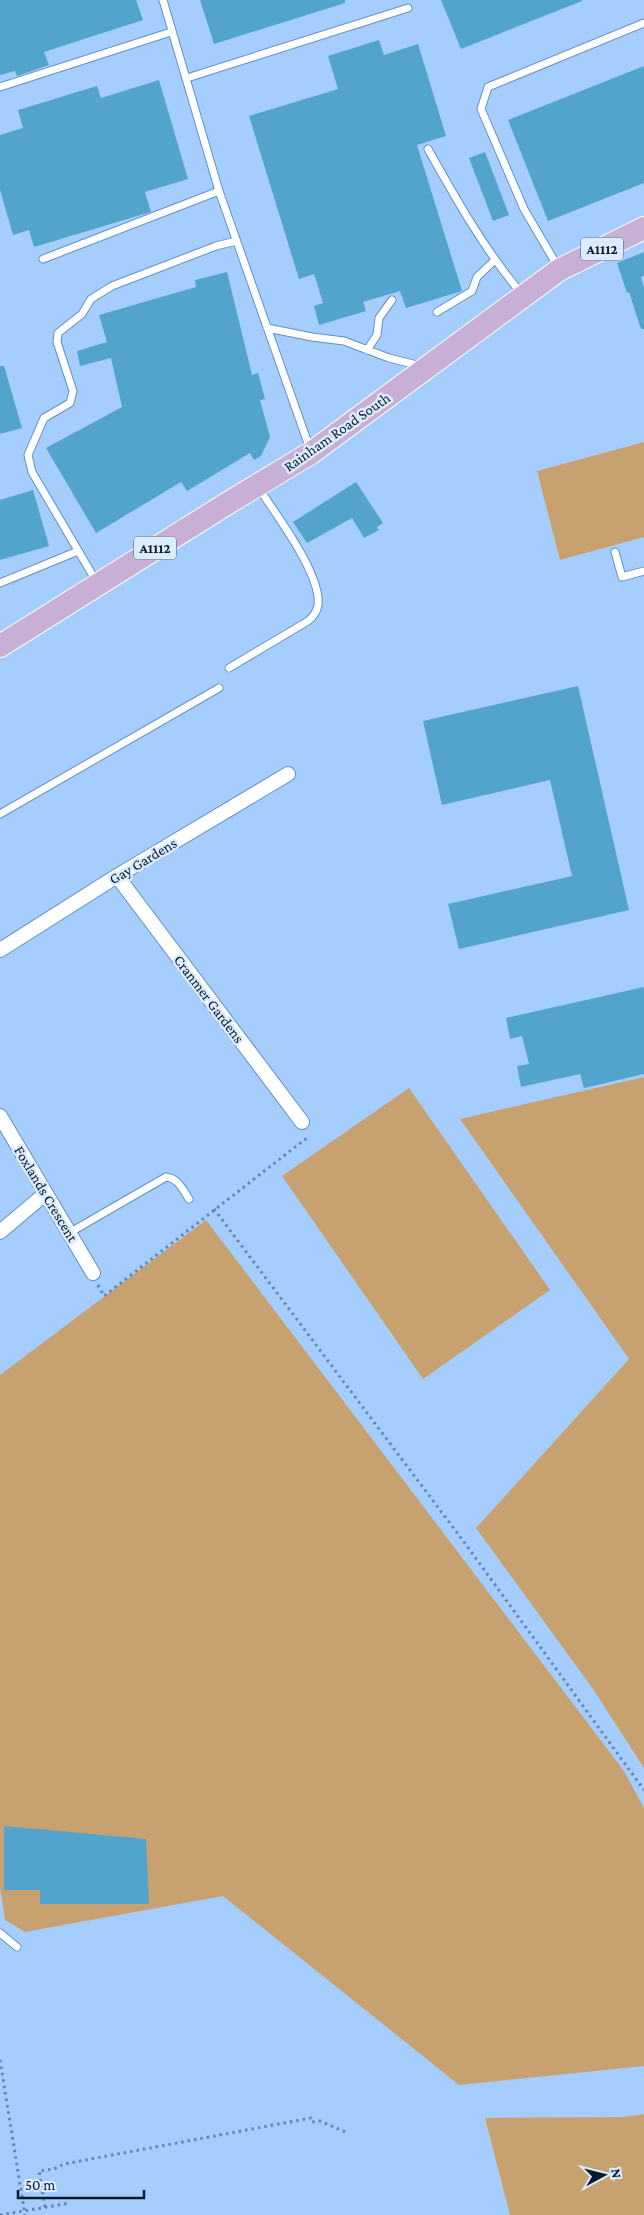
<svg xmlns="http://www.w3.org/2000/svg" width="644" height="2215" font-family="'Crimson Pro',serif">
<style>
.green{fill:#c8a170}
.building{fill:#52a4cd}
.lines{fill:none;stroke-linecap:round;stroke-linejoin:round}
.lane-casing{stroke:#5f90c8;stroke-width:9}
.street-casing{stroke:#5f90c8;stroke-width:16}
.primary-casing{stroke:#fff;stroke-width:24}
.path{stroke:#6786ac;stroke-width:3;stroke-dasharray:2.5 4;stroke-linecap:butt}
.lane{stroke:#fff;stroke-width:7}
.street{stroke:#fff;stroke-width:14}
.primary{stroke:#c7afd5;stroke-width:22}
.labels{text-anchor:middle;stroke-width:5;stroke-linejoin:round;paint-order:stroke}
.shield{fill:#dcecfe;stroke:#46586c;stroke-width:1}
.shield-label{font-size:14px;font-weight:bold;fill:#06192e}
.street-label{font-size:15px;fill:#06192e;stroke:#dcecfe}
</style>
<rect width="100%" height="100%" fill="#a5cdfd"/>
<path class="green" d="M644 442V537L560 560 537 471Z
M644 1077V1768L593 1689 476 1528 629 1359 460 1119Z
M409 1088 550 1290 423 1379 282 1176Z
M206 1220 624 1771 644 1808V2066L459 2085 223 1896 25 1932 5 1920 0 1887V1375Z
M644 2114V2215H510L485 2118 624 2117Z"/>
<path class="building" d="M0 0H136L143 20 44 52 49 65 17 76 15 71 0 75Z
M200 0H345V3L214 44Z
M441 0H582V1L461 49Z
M379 40 384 55 418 44 446 136 417 145 462 291 406 308 400 291 363 302 366 311 319 325 314 306 323 303 314 274 299 279 249 116 338 89 328 56Z
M644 66V183L548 221 508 120Z
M159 80 188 179 145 192 151 212 144 214 34 247 29 230 13 235 0 190V135L23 128 18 110 97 86 101 98Z
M485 152 509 215 493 221 469 158Z
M644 252V276L641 277 644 288V329H641L629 292 627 293 617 263Z
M227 272 252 375 258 373 265 399 260 400 270 437 261 456 254 460 250 453 187 491 181 482 96 533 46 448 122 407 111 358 80 366 77 351 107 342 99 315 196 287 195 280Z
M0 366H4L22 428 0 434Z
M356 482 383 523 377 527 379 530 364 538 352 518 307 543 293 522Z
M33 490 49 546 0 560V500Z
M578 686 629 910 459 949 448 904 572 876 550 780 442 805 423 721Z
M644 987V1074L584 1088 580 1074 521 1087 517 1066 529 1064 522 1036 510 1039 506 1018Z
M4 1826 146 1839 149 1904H40V1890H4Z"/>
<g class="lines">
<defs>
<path id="lane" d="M163 0 219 191 310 449
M187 78 408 8
M0 87 171 32
M428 149C456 199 484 249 521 293
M43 259 219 191
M558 267 524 209 481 109 488 87 644 23
M437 312 472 291 477 277 495 260
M267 328 312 337 344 341 389 358 421 366
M367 350 377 335 379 318 392 300
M615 552 622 577 644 571
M96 581 32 472 28 455 44 418 70 403 73 391 57 342 58 333 82 314 91 299 112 286 216 246 236 241
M0 583 78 551
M229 668 308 621C313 617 317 612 318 605 322 575 275 513 258 487
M0 814 219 688
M69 1233 166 1177C178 1178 183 1190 189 1199
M0 1933 17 1947"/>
<path id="street" d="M117 876 302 1122
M0 950 117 876 288 774
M0 1116 93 1273
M0 1232 45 1194"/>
<path id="primary" d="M0 646 228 503 311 453 559 270 644 228"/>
</defs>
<use href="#lane" class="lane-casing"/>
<use href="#street" class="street-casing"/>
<use href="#primary" class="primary-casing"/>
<path class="path" d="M214 1209 464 1542 644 1790
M98 1285 104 1296 308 1137
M0 2060 25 2215
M45 2207 39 2171 54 2169 64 2164 311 2118 312 2122 320 2121 348 2133
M0 2215 70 2203"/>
<use href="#lane" class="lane"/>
<use href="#street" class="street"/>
<use href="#primary" class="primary"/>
</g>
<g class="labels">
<g class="shield">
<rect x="581" y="237.5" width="42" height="23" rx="4"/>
<rect x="134" y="536.5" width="42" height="23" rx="4"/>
</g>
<g class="shield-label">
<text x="602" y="254">A1112</text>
<text x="155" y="553">A1112</text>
</g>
<g class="street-label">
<text transform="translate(337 432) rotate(-35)" y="5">Rainham Road South</text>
<text transform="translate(143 861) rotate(-31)" y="5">Gay Gardens</text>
<text transform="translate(209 999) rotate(53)" y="5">Cranmer Gardens</text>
<text transform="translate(46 1194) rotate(59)" y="5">Foxlands Crescent</text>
</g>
</g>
<g transform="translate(604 2175) rotate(83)" stroke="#dcecfe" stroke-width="4" paint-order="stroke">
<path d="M0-4L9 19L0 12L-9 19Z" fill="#06192e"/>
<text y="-8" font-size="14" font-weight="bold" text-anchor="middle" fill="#06192e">N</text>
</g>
<path d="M18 2190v8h126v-8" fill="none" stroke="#06192e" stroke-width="2.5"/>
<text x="25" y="2190" font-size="15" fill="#06192e" stroke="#dcecfe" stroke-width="4" paint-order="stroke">50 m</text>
</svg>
